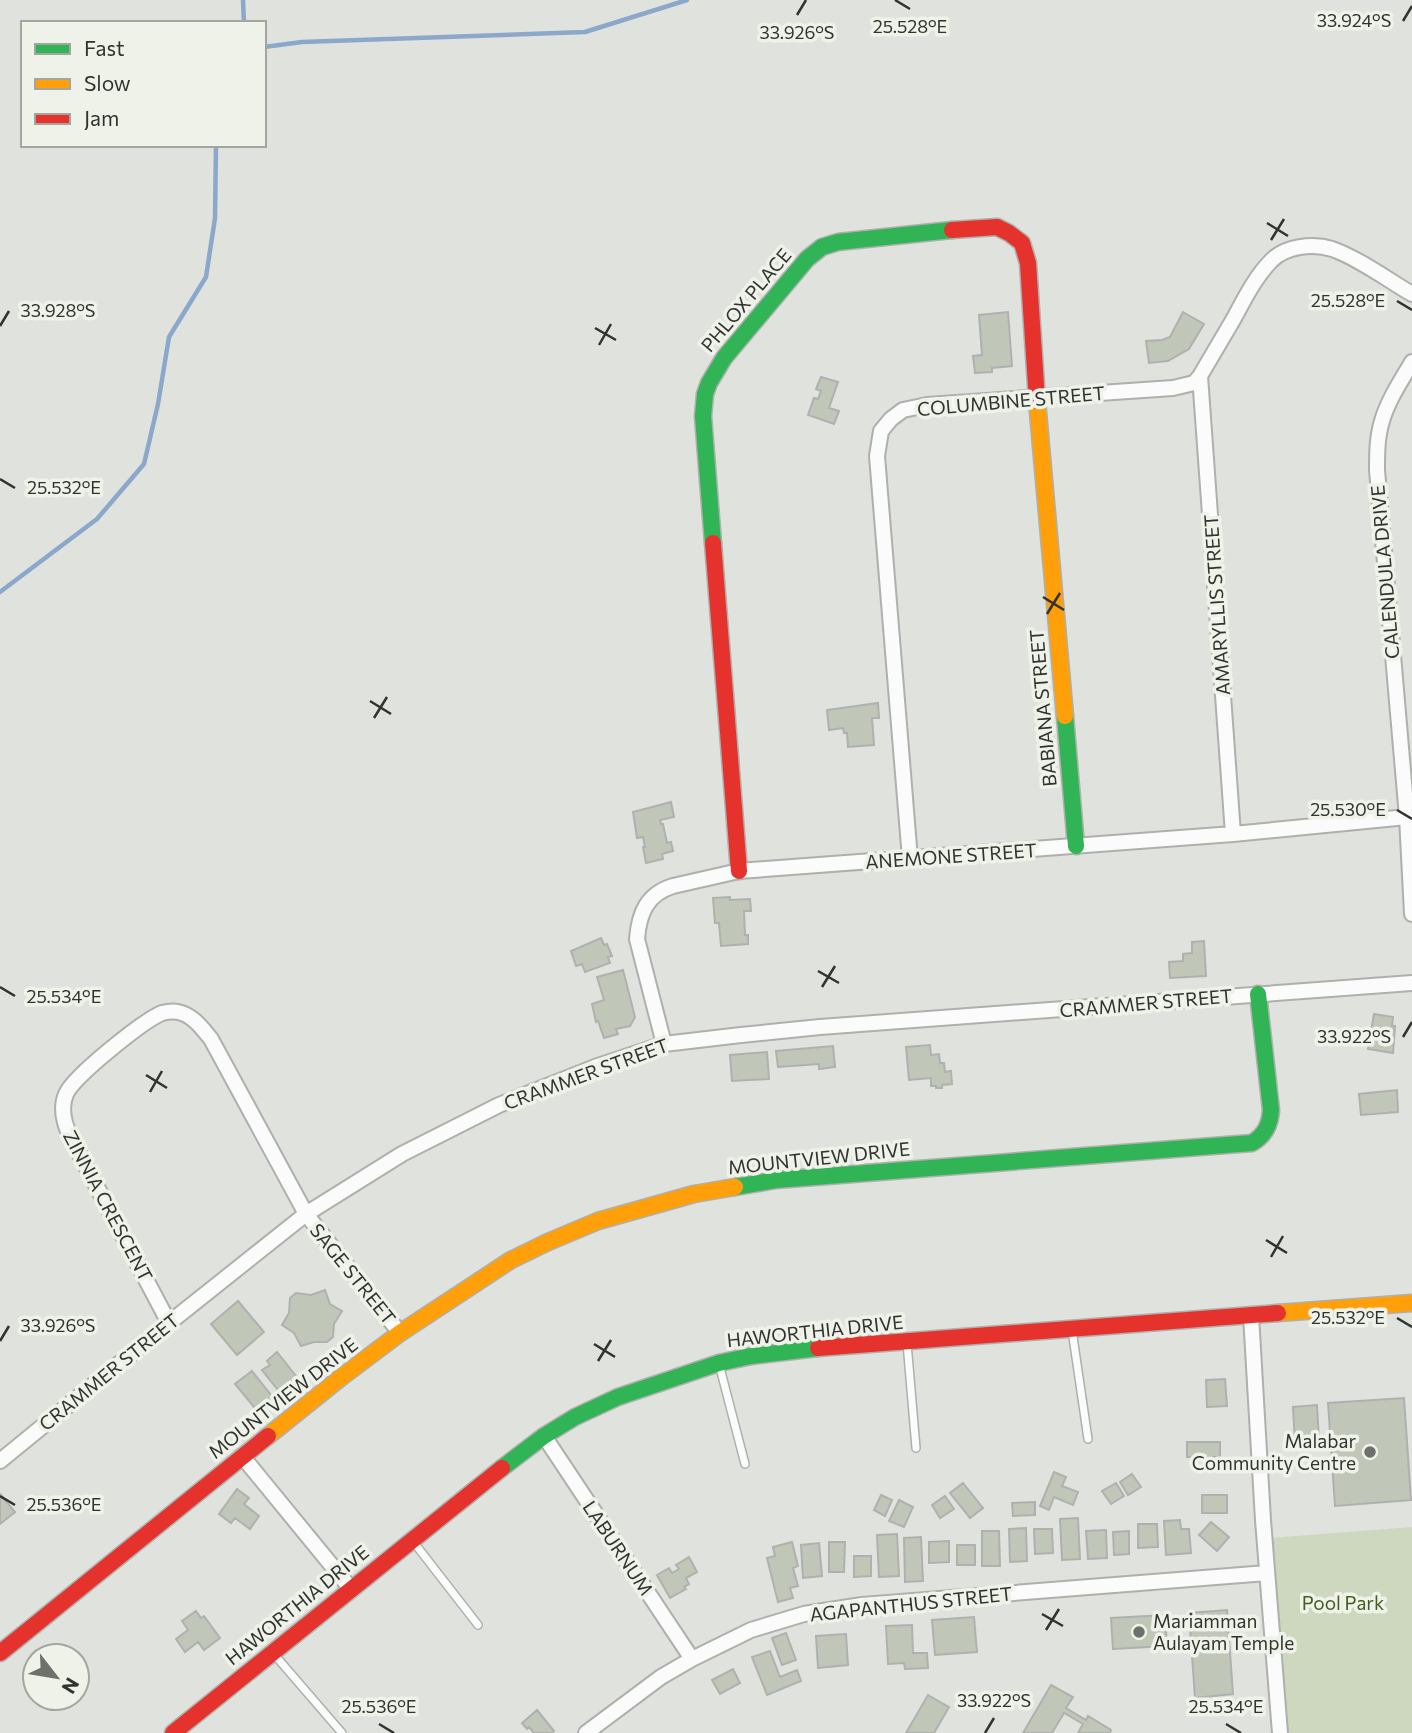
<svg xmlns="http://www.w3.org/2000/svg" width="1412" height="1733" font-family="Commissioner,sans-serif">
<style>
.green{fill:#cdd8bf}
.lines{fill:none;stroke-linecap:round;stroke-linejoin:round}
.stream{stroke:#8ba7ca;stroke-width:4.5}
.building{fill:#c0c6b8;stroke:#b0b1ae;stroke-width:2}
.lane-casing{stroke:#aeb0ad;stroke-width:10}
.street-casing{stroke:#aeb0ad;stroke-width:18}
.fast-casing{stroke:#aeb0ad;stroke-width:19}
.slow-casing{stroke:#aeb0ad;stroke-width:19}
.jam-casing{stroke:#aeb0ad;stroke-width:19}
.lane{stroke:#fafbfa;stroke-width:7}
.street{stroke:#fafbfa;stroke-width:14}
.fast{stroke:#30b455;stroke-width:16}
.slow{stroke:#ff9f0a;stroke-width:16}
.jam{stroke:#e5322d;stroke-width:16}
.ticks{fill:none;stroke:#31332f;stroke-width:2.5}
.poi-dot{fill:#6e706c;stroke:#eef2e9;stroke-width:2.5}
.labels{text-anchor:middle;stroke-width:7;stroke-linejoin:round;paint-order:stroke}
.street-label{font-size:19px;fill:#31332f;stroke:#eef2e9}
.poi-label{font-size:19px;fill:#31332f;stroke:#eef2e9;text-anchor:end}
.park-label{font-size:19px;fill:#445d1c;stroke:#eef2e9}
.ticks-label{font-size:18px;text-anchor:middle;fill:#31332f;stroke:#eef2e9;stroke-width:7;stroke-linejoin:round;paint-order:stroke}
</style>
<rect width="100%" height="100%" fill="#e0e2de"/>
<path class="green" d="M1412 1527V1733H1281L1269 1538Z"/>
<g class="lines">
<path class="stream" d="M243 0 244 23
M264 47 302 42 585 32 687 0
M0 592 97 519 144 464 158 404 169 337 206 277 215 218 216 145"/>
</g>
<path class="building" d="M1008 312 1012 366 992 368V372L975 373 973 356 982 355 979 315Z
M1183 312 1204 324 1189 349 1168 361 1149 363 1146 341 1162 340 1170 337Z
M821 377 838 382 829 408 839 411 834 424 808 415 814 398 818 399 821 391 816 389Z
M878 703 879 718H872L874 745 848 747 847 733H844L843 728 829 730 827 710Z
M671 802 674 817 660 820 661 824H663L667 843 671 842 673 851 662 854 663 859 646 863 643 847H645L643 837 637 838 633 812Z
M730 897V900L750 899 751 911H744L745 935H748V944L721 946 719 923H715L713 898Z
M601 938 604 945 607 944 612 956 608 957 610 963 585 972 582 964 576 966 571 951Z
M1204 941 1206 976 1170 978 1169 962 1183 961V954L1192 953V942Z
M623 970 635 1017 630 1026 616 1029 618 1034 604 1038 598 1021 596 1022 592 1004 604 1000 597 977Z
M1374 1014 1393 1017 1392 1026H1395L1393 1053 1368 1049Z
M930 1045 931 1055 939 1054 940 1063H944L945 1072 951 1071 952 1084 942 1085V1088H936V1086H931V1078L909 1080 906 1047Z
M833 1046 835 1067 819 1069V1064L778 1067 776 1051Z
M767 1052 769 1079 732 1081 730 1055Z
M1397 1090 1398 1112 1361 1115 1359 1094Z
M325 1290 330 1304 342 1311 334 1324 333 1337 327 1342H314L301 1346 294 1333 282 1325 289 1313 290 1298 296 1293 311 1295Z
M238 1301 264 1332 237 1355 211 1324Z
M277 1352 300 1381 282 1395 262 1370 270 1365 267 1361Z
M252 1371 275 1400 259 1413 235 1384Z
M1225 1379 1227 1406 1207 1407 1206 1380Z
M1404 1398 1411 1500 1335 1506 1328 1403Z
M1317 1405 1319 1441 1295 1443 1293 1407Z
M1187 1442H1220V1457H1187Z
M1054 1472 1066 1477 1062 1486 1078 1492 1073 1505 1054 1497 1049 1510 1040 1506Z
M1132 1474 1141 1487 1128 1495 1120 1482Z
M963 1483 983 1508 970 1518 950 1493Z
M1116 1483 1124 1496 1111 1504 1102 1491Z
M237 1489 249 1498 244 1504 259 1516 250 1529 235 1518 231 1523 219 1514Z
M0 1494 15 1512 0 1524Z
M881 1495 892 1500 885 1516 874 1510Z
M1202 1495H1227V1513H1202Z
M945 1496 954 1509 940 1518 932 1505Z
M899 1500 913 1507 904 1527 889 1521Z
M1035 1502V1515L1013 1516 1012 1503Z
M1078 1518 1080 1559 1062 1560 1060 1519Z
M1180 1520 1181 1529H1189L1191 1553 1166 1555 1164 1521Z
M1211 1522 1229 1537 1217 1551 1199 1535Z
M1138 1524H1157L1158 1547 1138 1548Z
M1026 1528 1027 1561 1010 1562 1009 1529Z
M1034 1529H1052L1053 1553 1035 1554Z
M1106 1530 1107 1558 1088 1559 1086 1531Z
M982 1531H999L1000 1566H982Z
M1129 1531V1554L1114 1555 1113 1532Z
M897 1534 899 1576 879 1577 877 1535Z
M921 1537 923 1581 905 1582 904 1538Z
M949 1541V1562L929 1563V1542Z
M792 1542 798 1566 793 1568 798 1586 790 1588 793 1598 778 1602 767 1558 775 1556 773 1547Z
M829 1542H845L844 1572H829Z
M819 1543 822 1576 803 1578 801 1545Z
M957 1545H975V1565H957Z
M854 1556H871V1576L854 1577Z
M689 1557 697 1572 686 1578 689 1584 684 1587 686 1589 670 1598 657 1575 669 1568 672 1573 679 1569 676 1565Z
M1227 1610 1233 1694 1195 1698 1189 1613Z
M196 1611 201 1618 204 1616 220 1638 204 1650 198 1642 185 1652 176 1639 188 1630 182 1621Z
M1165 1615 1167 1646 1113 1649 1111 1618Z
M974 1617 977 1652 935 1655 932 1620Z
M912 1625 913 1653H927L928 1668 905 1669 904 1663 888 1664 886 1626Z
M786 1633 796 1660 782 1665 772 1638Z
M846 1634 848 1665 818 1668 816 1636Z
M770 1651 780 1677 797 1670 801 1681 767 1695 752 1657Z
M733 1669 740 1683 720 1694 712 1680Z
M1051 1685 1073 1697 1066 1708 1086 1720 1088 1716 1111 1730 1110 1733H1078L1083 1724 1064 1713 1052 1733H1023Z
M928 1695 949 1707 934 1733H906Z
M537 1710 554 1731 552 1733H534L529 1727 527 1729 522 1723Z"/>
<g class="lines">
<defs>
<path id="lane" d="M1072 1330 1088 1439
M907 1343 916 1448
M719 1364 745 1464
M412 1540 478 1625
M273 1653 342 1733"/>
<path id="street" d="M1412 362C1401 381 1388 400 1382 421 1377 437 1377 454 1377 470L1407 817 1412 914
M1200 376 1233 834
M910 859 877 456 881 431 891 419 903 410 927 405 1173 388 1194 383 1200 376C1211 357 1222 339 1233 320 1244 300 1255 277 1271 261 1285 246 1313 243 1332 249 1358 258 1388 280 1412 294
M664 1044 637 939C639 913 647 894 673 886L739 871 1233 834 1407 817
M1251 1315 1263 1520 1280 1733
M169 1323 70 1136C64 1123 60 1108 66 1094 74 1076 143 1021 162 1013 166 1012 173 1011 178 1012 193 1015 202 1028 211 1039L306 1214 400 1333
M544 1436 692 1659
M242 1456 351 1589
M0 1461 169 1323 306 1214 402 1154 499 1105 595 1067 664 1044 741 1035 820 1027 1412 983
M586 1733 661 1677 692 1659 751 1630 804 1614 862 1605 1267 1573"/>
<path id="fast" d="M713 543 703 416 705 394 709 383 724 358 807 259 822 247 838 242 952 230
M1065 716 1076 846
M735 1187 776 1180 1252 1143C1265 1135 1270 1125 1271 1110L1258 994
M502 1468 544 1436 575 1417 618 1397 719 1363 751 1356 818 1348"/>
<path id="slow" d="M1037 401 1065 716
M1278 1313 1412 1303
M268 1436 339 1379 400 1333 511 1260 548 1242 598 1221 694 1194 735 1187"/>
<path id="jam" d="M952 230 997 227 1009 233 1022 243 1028 263 1037 401
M713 543 739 871
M818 1348 1278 1313
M0 1653 268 1436
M173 1733 502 1468"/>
</defs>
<use href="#lane" class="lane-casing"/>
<use href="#street" class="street-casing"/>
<use href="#fast" class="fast-casing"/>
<use href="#slow" class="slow-casing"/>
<use href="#jam" class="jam-casing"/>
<use href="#lane" class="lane"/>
<use href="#street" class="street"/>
<use href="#fast" class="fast"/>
<use href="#slow" class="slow"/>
<use href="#jam" class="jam"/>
</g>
<path class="ticks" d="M895 0 910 9M797 15 806 0M1403 21 1412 6M1267 223 1288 236M1271 240 1284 219M1397 301 1412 310M0 326 9 311M595 328 616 340M599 345 611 324M0 479 15 488M1043 597 1064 610M1047 614 1060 593M370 701 391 714M374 718 387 697M1397 810 1412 819M818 971 839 983M0 987 15 996M822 987 835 966M1403 1037 1412 1022M146 1075 167 1088M150 1092 162 1071M1266 1240 1287 1253M1271 1257 1283 1236M1397 1318 1412 1327M0 1341 9 1326M594 1344 615 1357M598 1361 611 1340M0 1496 15 1505M1042 1614 1063 1626M1046 1630 1059 1609M379 1724 394 1733M1226 1724 1241 1733M985 1733 994 1718"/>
<g class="poi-dot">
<circle cx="1370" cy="1452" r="7"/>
<circle cx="1139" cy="1632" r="7"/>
</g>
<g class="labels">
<g class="street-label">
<text transform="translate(746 300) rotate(-50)" y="7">PHLOX PLACE</text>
<text transform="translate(1011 401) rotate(-5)" y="7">COLUMBINE STREET</text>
<text transform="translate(1385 572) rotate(-95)" y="7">CALENDULA DRIVE</text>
<text transform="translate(1217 605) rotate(-94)" y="7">AMARYLLIS STREET</text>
<text transform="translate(1043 708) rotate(-95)" y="7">BABIANA STREET</text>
<text transform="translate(951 856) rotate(-4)" y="7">ANEMONE STREET</text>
<text transform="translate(1146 1003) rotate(-5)" y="7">CRAMMER STREET</text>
<text transform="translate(586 1074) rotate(-20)" y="7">CRAMMER STREET</text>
<text transform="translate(819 1158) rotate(-6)" y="7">MOUNTVIEW DRIVE</text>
<text transform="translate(108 1206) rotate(62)" y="7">ZINNIA CRESCENT</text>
<text transform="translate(353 1274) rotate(51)" y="7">SAGE STREET</text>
<text transform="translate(815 1331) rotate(-6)" y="7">HAWORTHIA DRIVE</text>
<text transform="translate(109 1372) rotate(-39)" y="7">CRAMMER STREET</text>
<text transform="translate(283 1398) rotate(-38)" y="7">MOUNTVIEW DRIVE</text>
<text transform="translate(618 1548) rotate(56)" y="7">LABURNUM</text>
<text transform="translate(911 1604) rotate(-6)" y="7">AGAPANTHUS STREET</text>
<text transform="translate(297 1605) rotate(-39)" y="7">HAWORTHIA DRIVE</text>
</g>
<g class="poi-label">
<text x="1356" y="1448">Malabar<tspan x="1356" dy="22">Community Centre</tspan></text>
<text x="1153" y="1628" text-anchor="start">Mariamman<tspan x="1153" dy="22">Aulayam Temple</tspan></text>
</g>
<g class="park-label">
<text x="1343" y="1610">Pool Park</text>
</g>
</g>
<g class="ticks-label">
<text x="1354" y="27">33.924°S</text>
<text x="910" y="33">25.528°E</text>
<text x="797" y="39">33.926°S</text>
<text x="1348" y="307">25.528°E</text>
<text x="58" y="317">33.928°S</text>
<text x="64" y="494">25.532°E</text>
<text x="1348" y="816">25.530°E</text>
<text x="64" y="1003">25.534°E</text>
<text x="1354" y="1043">33.922°S</text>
<text x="1348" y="1324">25.532°E</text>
<text x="58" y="1332">33.926°S</text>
<text x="64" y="1511">25.536°E</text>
<text x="994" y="1707">33.922°S</text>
<text x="379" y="1713">25.536°E</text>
<text x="1226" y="1713">25.534°E</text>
</g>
<rect x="21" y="21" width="245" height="126" fill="#eef2e9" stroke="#a2a69f" stroke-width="2"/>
<rect x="35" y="44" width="35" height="10" fill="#30b455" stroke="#a2a69f" stroke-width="2"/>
<text x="84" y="56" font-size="21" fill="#31332f">Fast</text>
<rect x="35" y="79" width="35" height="10" fill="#ff9f0a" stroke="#a2a69f" stroke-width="2"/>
<text x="84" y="91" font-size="21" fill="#31332f">Slow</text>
<rect x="35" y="114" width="35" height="10" fill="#e5322d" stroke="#a2a69f" stroke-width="2"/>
<text x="84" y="126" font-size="21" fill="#31332f">Jam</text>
<g transform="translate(56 1677) rotate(121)"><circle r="33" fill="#eef2e9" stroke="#a2a69f" stroke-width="2"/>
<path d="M0-5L12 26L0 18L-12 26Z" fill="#6e706c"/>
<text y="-10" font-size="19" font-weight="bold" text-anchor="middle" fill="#31332f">N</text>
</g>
</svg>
